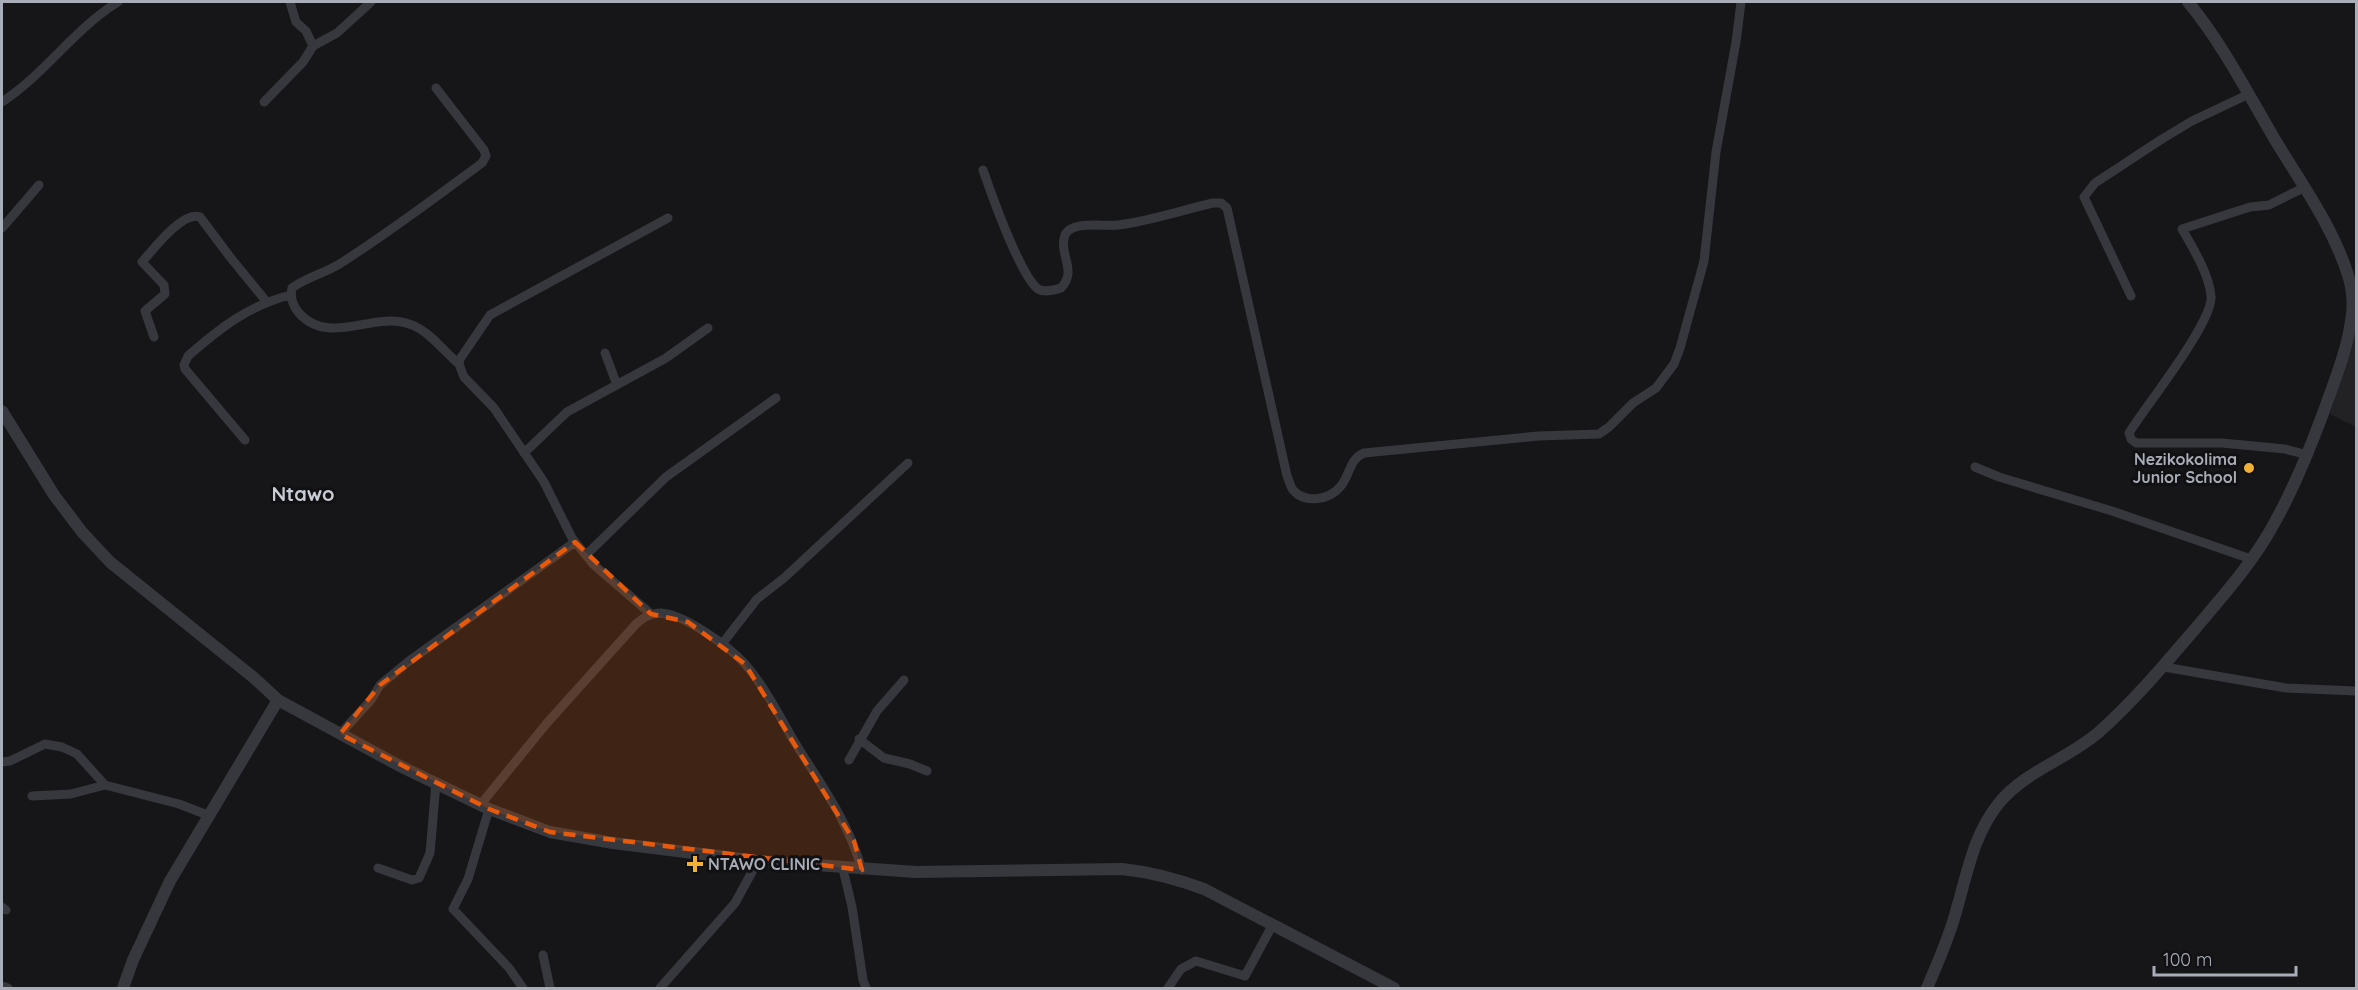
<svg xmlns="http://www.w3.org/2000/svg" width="2358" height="990" font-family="Quicksand,sans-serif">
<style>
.built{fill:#222225}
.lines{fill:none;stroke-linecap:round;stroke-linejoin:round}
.minor{stroke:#37383d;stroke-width:9}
.tertiary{stroke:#37383d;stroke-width:12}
.marked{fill:#e8590c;fill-opacity:0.2;stroke:#e8590c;stroke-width:4.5;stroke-dasharray:12 8;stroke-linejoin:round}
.poi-dot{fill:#f2b134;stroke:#111113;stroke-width:2}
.labels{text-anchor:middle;stroke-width:6;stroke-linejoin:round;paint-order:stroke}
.poi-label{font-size:16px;font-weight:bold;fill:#a8adb8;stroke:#111113;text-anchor:end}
.quarter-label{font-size:20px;font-weight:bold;fill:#c9ccd4;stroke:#111113}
</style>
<rect width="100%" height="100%" fill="#161618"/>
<path class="built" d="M2356 329V427L2330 414Z"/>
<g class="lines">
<path class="minor" d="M313 46 337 33 371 2
M436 88 484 150 486 156 482 163C436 197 390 232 341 263 326 273 307 277 292 288 290 297 293 306 299 313 329 347 373 311 409 324 429 330 443 351 459 364
M2 102C45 74 74 29 118 2
M264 102 303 62 313 46 306 31 296 22 290 2
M983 170C991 193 1020 275 1038 289 1045 293 1054 290 1061 288 1078 271 1058 254 1065 235 1072 220 1105 227 1118 225 1150 221 1182 210 1213 203H1221L1227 208 1287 476C1289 480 1290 486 1293 490 1305 504 1329 500 1340 487 1350 476 1349 459 1364 453L1538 436 1599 434 1609 427 1633 403 1656 388 1674 364 1680 348 1704 261 1716 152 1736 42 1741 2
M2305 187 2269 205 2250 207 2182 229C2193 248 2209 274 2211 296 2214 321 2145 407 2129 433L2131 439 2136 443H2222L2285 449 2308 455
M2 228 39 185
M2131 296 2084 197 2095 183 2162 139 2192 121 2249 94
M154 337 145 311 165 294 164 285 142 262C153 250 183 210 200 217L230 257 266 301
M605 353 617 385
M245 440 185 369 184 365 188 356C220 328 248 306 290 295
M524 453 567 412 666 358 708 328
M1975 467 1999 477 2112 511 2251 559
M586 555 666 477 776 398
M651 614 593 564 572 538 544 482 494 408 464 377 459 364 460 359 490 315 668 218
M722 644 757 599 784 578 908 463
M2164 667 2286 688 2356 691
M340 734 371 700 380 685 409 661 575 542
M859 739 884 758 910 764 927 771
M849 760 877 711 904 680
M2 762 10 761 45 744 62 747 77 754 105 785 179 804 210 816
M32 796 71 794 105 785
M481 804 547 723 636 624C643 618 650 613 661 613 684 614 730 647 745 664 765 687 779 715 794 741 821 785 848 820 862 870
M489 809 468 879 453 909 509 968 523 988
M378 868 412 880 419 878 430 853 436 783
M843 869 852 907 863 980 866 988
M2 907 6 910
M543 955 550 988
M2 986 8 988
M660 988 735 903 758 861
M1168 988 1181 969 1196 961 1245 976 1272 926"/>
<path class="tertiary" d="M2188 2C2222 43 2247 92 2274 138 2301 183 2332 225 2348 275 2353 291 2354 305 2351 321
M2 411 54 495 82 532 110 562 253 677 278 700 398 765 489 809 550 832 613 843 758 861 916 872 1122 869C1151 872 1177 879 1204 889L1394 988
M123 988 133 960 170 881 278 700
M1927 988C1938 962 1950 936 1957 908 1968 870 1974 834 1999 803 2025 771 2068 759 2099 732 2134 701 2164 665 2195 629 2224 595 2255 560 2276 520 2296 484 2311 446 2325 408 2335 380 2347 350 2351 321L2356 317"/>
</g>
<path class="marked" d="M575 542 651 614 688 622 745 664 854 841 862 870 550 832 489 809 340 734 380 685Z"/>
<g class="poi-dot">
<circle cx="2249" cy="468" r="6"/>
<path d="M692 855h6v6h6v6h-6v6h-6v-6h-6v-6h6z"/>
</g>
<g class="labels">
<g class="poi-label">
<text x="2237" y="465">Nezikokolima<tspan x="2237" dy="18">Junior School</tspan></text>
<text x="708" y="870" text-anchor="start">NTAWO CLINIC</text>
</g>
<g class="quarter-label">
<text x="303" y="501">Ntawo</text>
</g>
</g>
<rect width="2358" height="990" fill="none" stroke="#a8adb8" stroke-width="6"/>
<path d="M2154 966v9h142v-9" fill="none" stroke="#a8adb8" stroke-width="3"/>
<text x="2163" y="966" font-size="18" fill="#a8adb8" stroke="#111113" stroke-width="4.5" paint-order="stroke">100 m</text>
</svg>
